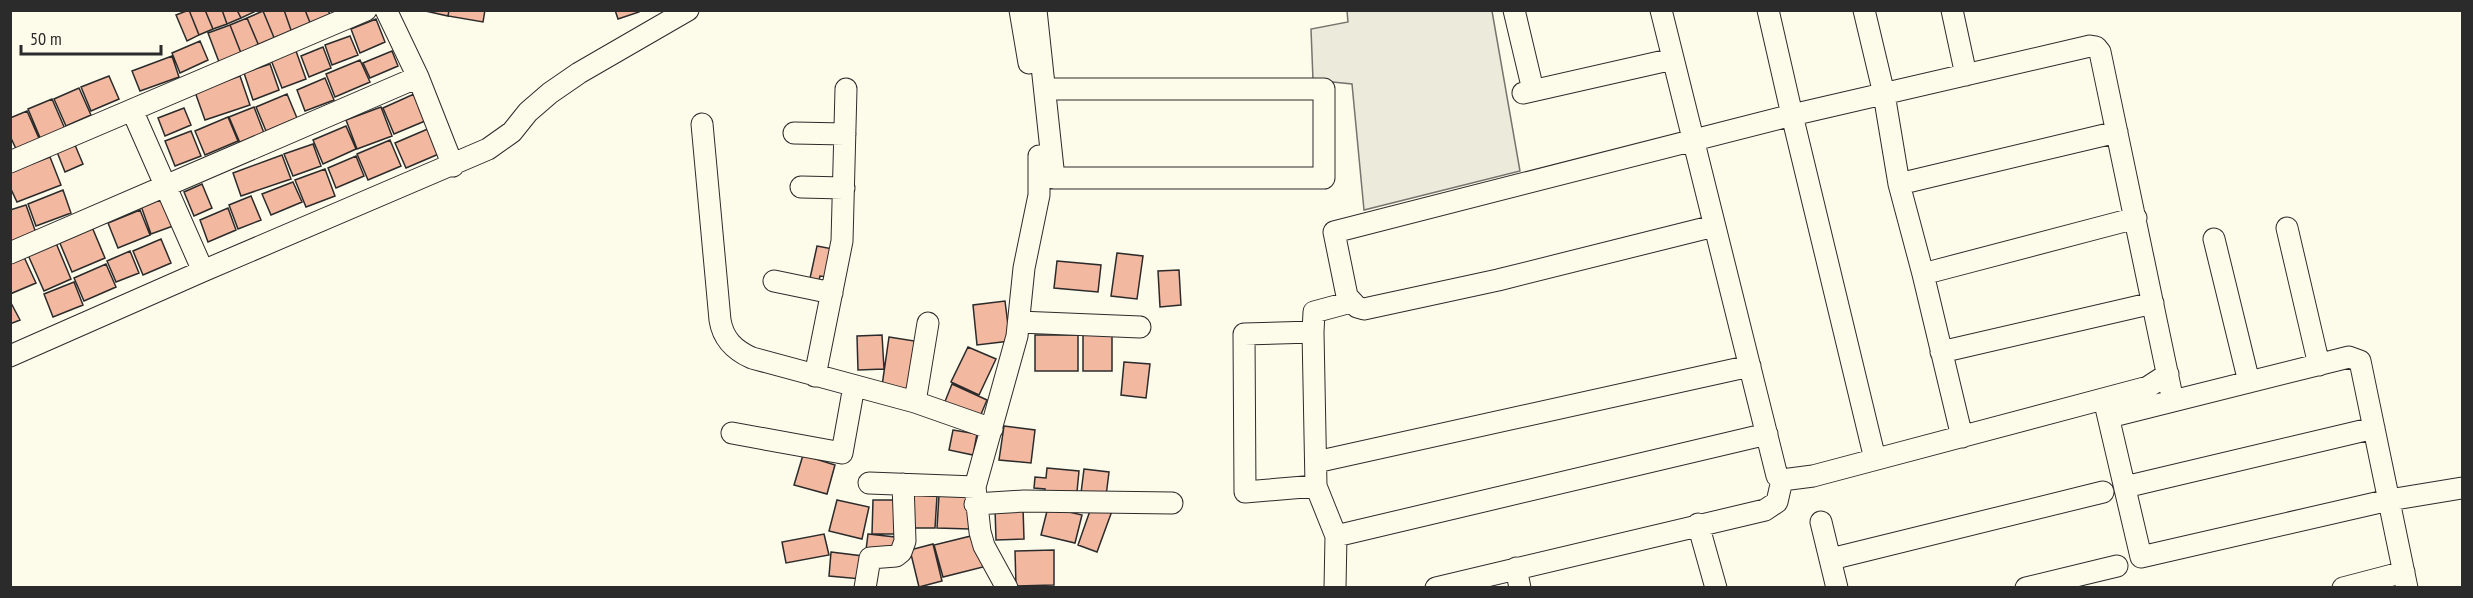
<svg xmlns="http://www.w3.org/2000/svg" width="2473" height="598" font-family="'PT Sans Narrow',sans-serif">
<style>
.green{fill:#ecebdb;stroke:#74746e;stroke-width:1.5}
.building{fill:#f2b8a0;stroke:#2b2b2b;stroke-width:1.5}
.lines{fill:none;stroke-linecap:round;stroke-linejoin:round}
.minor-casing{stroke:#2b2b2b;stroke-width:23}
.minor{stroke:#fdfbea;stroke-width:21}
</style>
<rect width="100%" height="100%" fill="#fdfbea"/>
<path class="green" d="M1347 11H1492L1520 171 1364 210 1352 84 1313 80 1311 29 1348 22Z"/>
<path class="building" d="M189 10 199 35 187 41 176 15Z
M189 10H205L213 29 199 35Z
M205 10H222L227 24 213 29Z
M222 10H237L241 18 227 24Z
M237 10H253L254 12 241 18Z
M284 10 292 33 275 40 263 11Z
M284 10H305L311 25 292 33Z
M305 10H328L331 17 311 25Z
M421 10H449L448 16Z
M449 10H485L483 22 448 16Z
M615 10H639V12L618 19Z
M263 11 275 40 259 46 247 18Z
M247 18 259 46 241 53 230 25Z
M376 19 385 42 360 53 351 29Z
M230 25 241 53 219 62 208 33Z
M350 36 358 55 332 65 325 45Z
M200 41 208 60 180 73 172 53Z
M323 47 331 68 309 77 301 56Z
M296 51 306 79 282 88 271 60Z
M392 51 398 66 370 78 363 63Z
M172 56 179 77 140 91 132 71Z
M360 60 370 82 335 97 326 74Z
M270 64 279 90 253 100 244 73Z
M109 76 119 99 91 111 81 87Z
M240 76 250 105 205 120 195 92Z
M325 78 334 100 305 111 297 90Z
M79 88 91 115 66 126 54 99Z
M287 94 297 118 266 131 256 107Z
M414 94 425 121 394 134 383 108Z
M52 99 65 129 41 140 28 109Z
M254 107 264 133 240 143 229 117Z
M381 107 392 136 357 149 346 120Z
M184 108 191 125 165 136 158 118Z
M27 111 41 143 18 153 10 136V118Z
M228 117 238 141 205 155 195 131Z
M346 126 356 149 323 164 313 140Z
M430 128 441 153 406 168 395 143Z
M191 131 201 156 175 166 165 141Z
M390 140 401 166 368 180 357 154Z
M313 144 321 166 293 176 284 154Z
M75 145 83 164 65 172 57 152Z
M282 155 291 179 241 196 233 173Z
M356 156 364 176 336 188 328 168Z
M50 157 61 185 17 202 10 187V172Z
M325 169 335 196 306 207 295 180Z
M293 182 302 202 271 215 262 194Z
M202 184 212 208 194 216 184 192Z
M63 190 71 213 36 226 28 204Z
M251 196 261 220 238 229 229 205Z
M164 198 173 226 151 234 141 206Z
M26 205 36 233 10 242V210Z
M228 208 236 230 208 242 200 220Z
M140 210 150 235 118 248 108 223Z
M92 227 105 258 72 272 59 241Z
M161 239 171 263 143 275 133 251Z
M56 243 71 279 44 291 28 255Z
M817 246 833 249 827 277 820 276 818 285 809 283Z
M130 251 139 273 116 282 107 261Z
M1117 253 1143 256 1137 299 1111 296Z
M24 257 36 283 10 294V263Z
M1057 261 1101 265 1098 292 1054 288Z
M106 264 116 287 84 301 74 278Z
M1179 270 1181 305 1160 307 1158 271Z
M74 282 83 305 53 317 44 294Z
M10 301 20 320 10 324Z
M1005 301 1010 341 977 345 973 305Z
M1083 331H1112V371H1083Z
M882 335 884 369 858 370 857 336Z
M1035 335H1078V371H1035Z
M889 337 921 342 913 391 882 386Z
M968 347 996 359 979 395 951 382Z
M1124 362 1150 364 1146 398 1121 395Z
M952 384 987 400 979 419 944 404Z
M1004 426 1035 430 1031 463 999 460Z
M953 430 977 434 973 455 949 450Z
M803 455 835 465 827 494 794 485Z
M1047 468 1079 471 1076 502 1044 499 1045 489 1034 488 1035 477 1046 478Z
M1084 469 1109 472 1106 496 1081 493Z
M909 495 937 496 935 528H908Z
M939 495 971 496 970 529 937 528Z
M837 500 869 507 862 539 829 531Z
M873 500H900V534H872Z
M1092 505 1112 511 1097 552 1078 545Z
M1023 507 1024 539 996 540 995 508Z
M1048 507 1082 515 1075 543 1041 535Z
M824 534 829 555 786 563 782 542Z
M868 534 895 537 893 553 866 550Z
M975 535 983 567 943 577 934 545Z
M933 544 942 581 919 587 910 550Z
M1054 550V585L1016 586 1015 551Z
M831 552 863 556 861 579 829 576Z"/>
<g class="lines">
<defs>
<path id="minor" d="M386 10 418 77 453 166
M1020 10 1029 63
M1036 10 1054 178H1324V89H1045
M1514 10 1533 90
M1768 10 1792 115 2090 46 2096 47 2100 52 2173 401
M1864 10 1884 94 1899 184 1923 274 1962 437
M1952 10 1966 75
M1523 93 1673 59
M132 110 203 271
M702 124 720 320C723 339 734 350 752 358L915 402
M794 133 845 134
M10 162 366 10
M1899 184 2117 132
M801 187 844 188
M1714 226 1498 280 1364 309 1357 307 1347 296 1334 232 1792 115 1875 459
M2287 228 2319 365
M2214 239 2249 382
M10 253 418 77
M1923 274 2136 218
M774 281 832 293
M1019 322 1140 327
M928 323 915 402 992 429
M1313 332 1244 334 1245 492 1316 486
M1941 352 2153 303
M10 356 203 271 488 149 512 132 528 112 550 93 579 73 688 10
M815 376 842 241 846 89
M2104 399 2141 557 2389 500 2462 488
M2109 417 2349 357 2360 361 2407 588
M732 433 842 453 854 386
M1316 462 1750 366
M1782 480 1813 476 2148 387 2168 374
M869 483 975 487
M2125 487 2374 428
M975 504 1024 501 1172 503
M1821 522 1837 588
M1698 524 1716 588
M1336 536 1767 434
M1831 559 2103 492
M1516 568 1520 588
M865 588 870 558 896 556 901 552 905 541 903 484
M1007 588 984 546 980 532 975 487 1017 336 1024 268 1039 195V156
M1335 588 1336 536 1316 486 1313 332 1314 312 1351 302
M1436 588 1765 510 1777 502 1782 480 1777 476 1661 10
M2026 588 2117 566
M2343 588 2404 572"/>
</defs>
<use href="#minor" class="minor-casing"/>
<use href="#minor" class="minor"/>
</g>
<rect width="2473" height="598" fill="none" stroke="#2b2b2b" stroke-width="24"/>
<path d="M21 45v9h140v-9" fill="none" stroke="#2b2b2b" stroke-width="3"/>
<text x="30" y="45" font-size="18" fill="#2b2b2b" stroke="#fdfbea" stroke-width="4.5" paint-order="stroke">50 m</text>
</svg>
